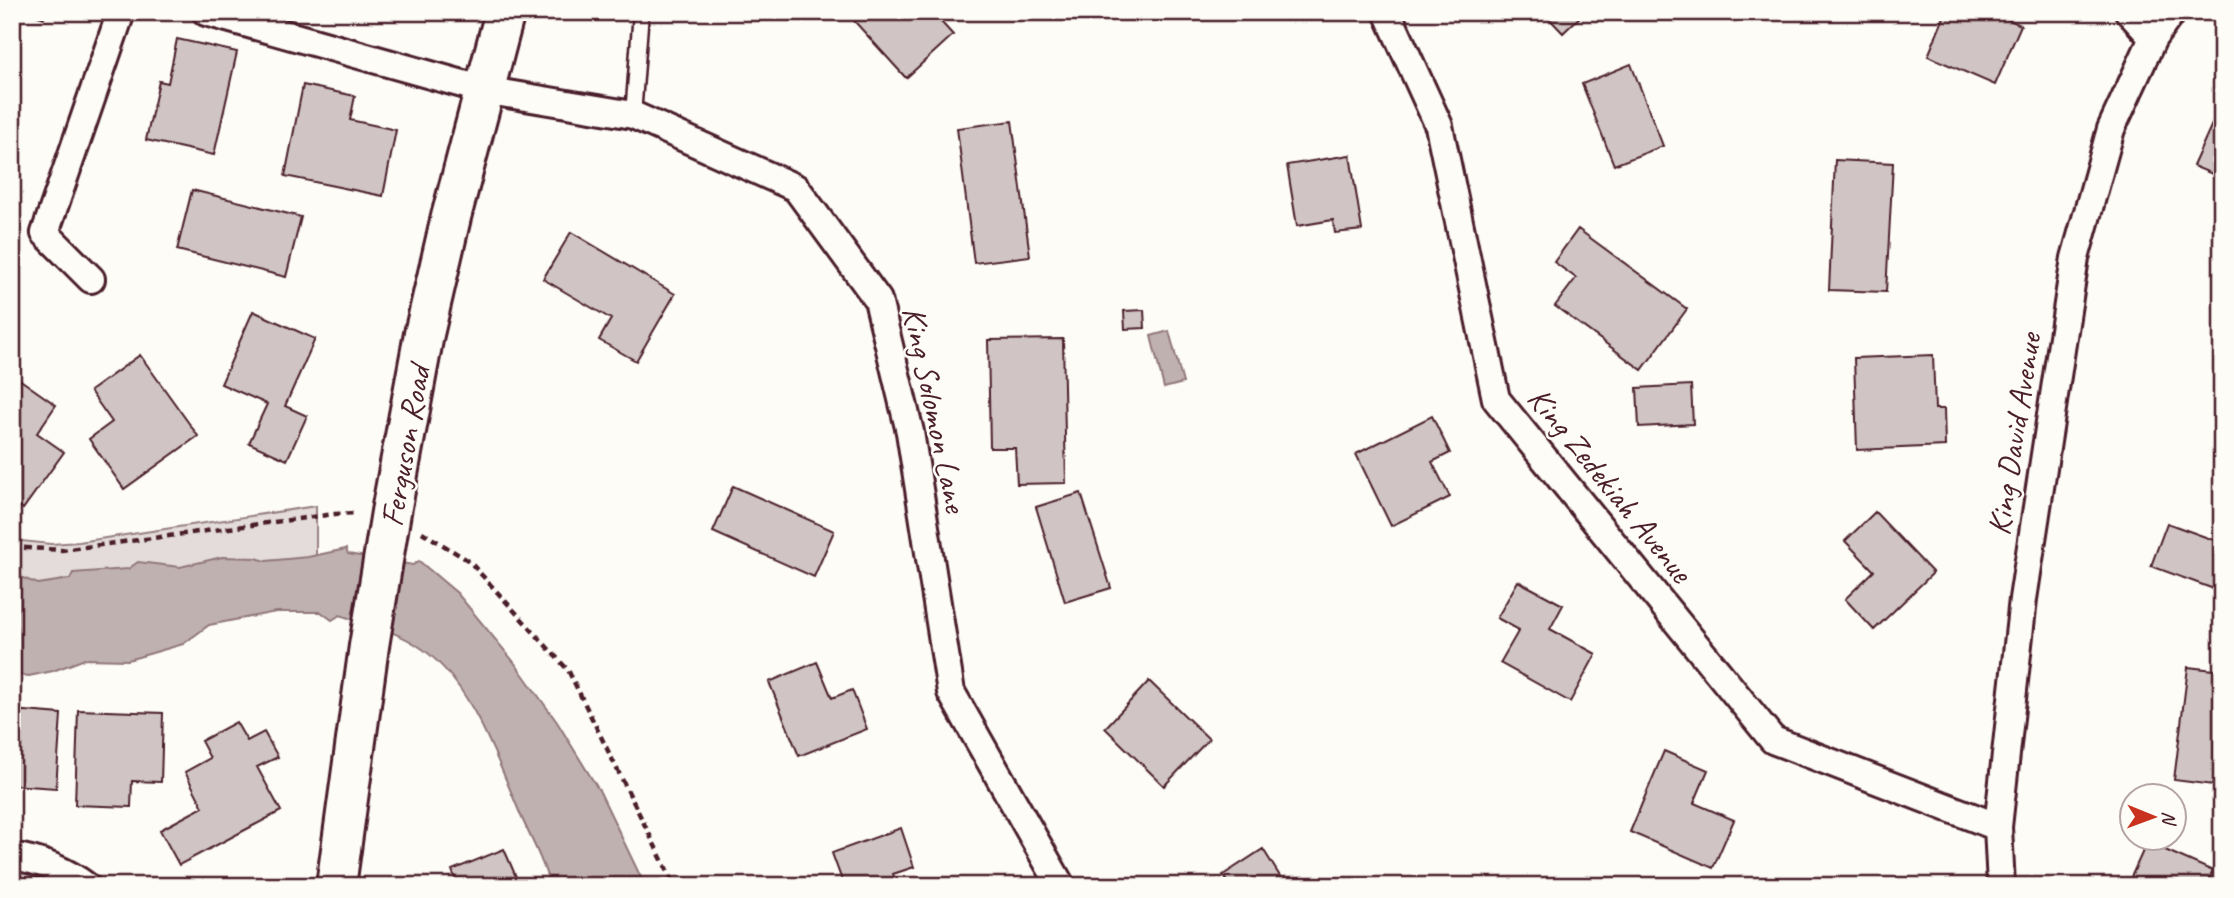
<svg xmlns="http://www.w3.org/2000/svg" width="2234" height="898" font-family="Caveat,sans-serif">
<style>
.green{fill:#e3dcda;stroke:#967e82;stroke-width:2}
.water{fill:#c0b1b1;stroke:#91777b;stroke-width:2}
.building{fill:#d0c5c4;stroke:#4a1f2b;stroke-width:2}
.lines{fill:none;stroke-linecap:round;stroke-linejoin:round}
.lane-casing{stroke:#4a1f2b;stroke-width:19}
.street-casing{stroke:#4a1f2b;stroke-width:32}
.secondary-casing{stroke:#4a1f2b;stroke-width:44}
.path{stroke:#4a1f2b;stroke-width:4.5;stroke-dasharray:7 5;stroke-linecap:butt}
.lane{stroke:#fdfcf7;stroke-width:14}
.street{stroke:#fdfcf7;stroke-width:26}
.secondary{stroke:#fdfcf7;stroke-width:38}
.labels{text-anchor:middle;stroke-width:5;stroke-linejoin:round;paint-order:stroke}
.street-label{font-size:33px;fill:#4a1f2b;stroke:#fdfcf7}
</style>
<rect width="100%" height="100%" fill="#fdfcf7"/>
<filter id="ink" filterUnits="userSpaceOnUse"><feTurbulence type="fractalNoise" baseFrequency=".0143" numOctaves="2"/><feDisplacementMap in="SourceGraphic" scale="14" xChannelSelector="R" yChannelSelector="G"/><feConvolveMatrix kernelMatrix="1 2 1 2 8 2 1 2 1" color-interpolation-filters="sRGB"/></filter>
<g filter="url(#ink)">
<path class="green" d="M316 506V582L12 616V540L51 544 79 542Z"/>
<path class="water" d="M1169 331 1183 383 1164 388 1151 336Z
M346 549 348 554 413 565 419 561 457 593 514 662 557 722 600 792 645 886H550C543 859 532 841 521 816 497 760 470 677 415 644 393 630 364 624 340 615L332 620 321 612H276L209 625 183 644 128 660 85 659 53 671 29 676 12 674V577L18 576 38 584 70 579 73 573 128 569 138 562 180 567 222 557 256 558 266 561 308 557Z"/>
<path class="building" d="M27 12H46L44 18Z
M846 12H932L953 35 906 78Z
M1543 12H1585L1563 33Z
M1946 12H1991L2021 25 1995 85 1928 56Z
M177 39 237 52 214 155 146 140 159 81 168 83Z
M1631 64 1663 146 1614 165 1582 84Z
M303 85 355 96 350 120 396 130 383 196 285 176Z
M2222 102V178L2193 166Z
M1012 121 1030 256 974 263 957 128Z
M1350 155 1362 230 1335 233 1333 220 1297 226 1287 165Z
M1835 160 1893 163 1886 292 1829 290Z
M192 190 301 217 286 277 177 250Z
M1578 229 1687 309 1642 370 1555 306 1576 278 1554 262Z
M571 232 675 294 636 361 599 340 611 319 543 279Z
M1144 310 1145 328 1125 329 1124 311Z
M253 311 315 339 285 406 307 416 287 460 249 443 267 404 221 384Z
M1063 339 1066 483 1017 484 1015 448H990L988 340Z
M140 355 198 436 124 489 89 439 112 422 90 391Z
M1933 355 1935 409H1944L1945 446 1857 450 1854 358Z
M12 374 56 405 37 433 64 452 23 509 12 501Z
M1691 385 1693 424 1639 427 1637 388Z
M1432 416 1450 453 1432 462 1450 497 1391 526 1356 454Z
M733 486 834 531 814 577 713 532Z
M1081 493 1111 588 1065 602 1036 507Z
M1875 512 1933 573 1874 630 1845 599 1874 571 1845 541Z
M2167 523 2222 543V592L2151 566Z
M1518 581 1563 605 1550 629 1596 654 1570 702 1500 663 1519 630 1497 618Z
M817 662 832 698 852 690 867 729 799 756 769 682Z
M2188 667 2222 671V786L2174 780Z
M1149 681 1209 739 1164 786 1105 728Z
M12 710 61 714 56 788 12 785Z
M78 710 163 713 161 782 132 781 131 807 75 805Z
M236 722 247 741 264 732 278 757 257 767 281 811 179 865 160 830 203 807 185 772 210 758 201 741Z
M1664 751 1708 770 1694 803 1734 820 1713 868 1630 832Z
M901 828 914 867 893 874 897 886H844L832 853Z
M2147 842 2213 871 2206 886H2127Z
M504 849 520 886H458L452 870Z
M1263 849 1286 886H1230L1223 875Z"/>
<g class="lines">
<defs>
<path id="lane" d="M633 115 641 12"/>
<path id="street" d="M206 12 484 90 633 115 796 188 878 300 910 432 951 692 1061 886
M1387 12 1439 126 1496 399 1773 740 1998 827
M2129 12 2153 38
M91 279 45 233 121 12
M12 856C38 860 65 870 86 886
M2001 886 1998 827 2023 599 2075 258 2111 129 2153 38 2172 12"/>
<path id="secondary" d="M336 886 369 646 391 512 424 334 451 217 505 12"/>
</defs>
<use href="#lane" class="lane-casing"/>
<use href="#street" class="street-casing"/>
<use href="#secondary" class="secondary-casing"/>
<path class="path" d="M422 532 469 561 568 670 675 886
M12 547 62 550 335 514 356 513"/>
<use href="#lane" class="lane"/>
<use href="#street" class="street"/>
<use href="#secondary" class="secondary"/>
</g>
</g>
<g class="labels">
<g class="street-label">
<text transform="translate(936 409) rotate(78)" y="12">King Solomon Lane</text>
<text transform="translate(2013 434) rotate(-81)" y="12">King David Avenue</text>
<text transform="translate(404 446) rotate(-80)" y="12">Ferguson Road</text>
<text transform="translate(1611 484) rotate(51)" y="12">King Zedekiah Avenue</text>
</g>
</g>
<rect width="2234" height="898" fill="none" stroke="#fdfcf7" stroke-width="42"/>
<rect x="21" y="21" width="2192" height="856" fill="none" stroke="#4a1f2b" stroke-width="2.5" filter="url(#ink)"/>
<g transform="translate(2153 817) rotate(91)"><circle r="33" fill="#fdfcf7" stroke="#b5a4a5" stroke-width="2"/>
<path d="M0-5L12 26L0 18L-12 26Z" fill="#c8321e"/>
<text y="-10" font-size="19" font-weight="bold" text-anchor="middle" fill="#4a1f2b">N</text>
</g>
</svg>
